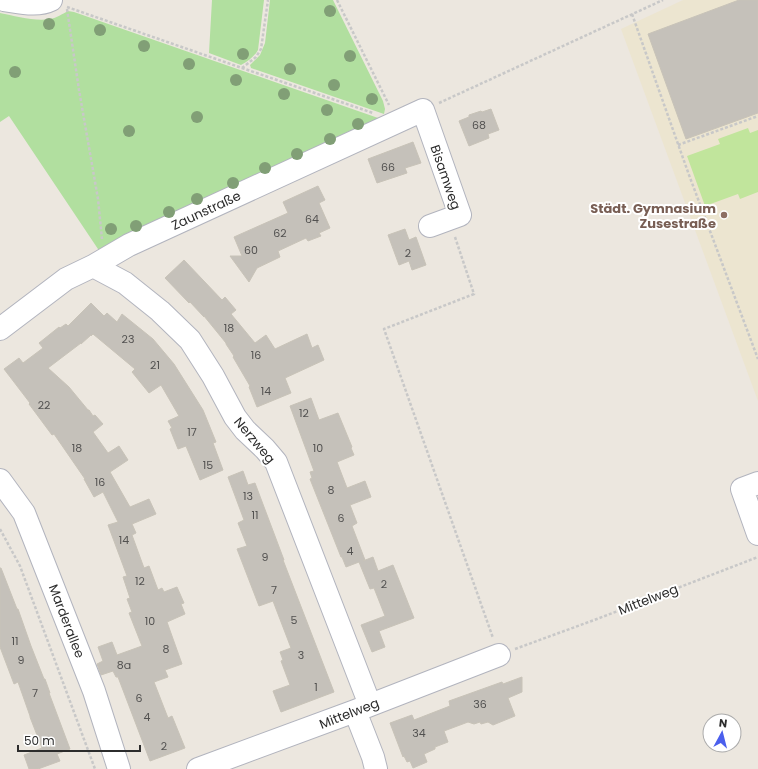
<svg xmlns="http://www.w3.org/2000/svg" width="758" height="769" font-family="Poppins,sans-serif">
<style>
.education{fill:#ece5d0}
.green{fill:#b1df9f}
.pitch{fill:#c1e59c}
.building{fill:#c5c1ba;stroke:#c8c3b8}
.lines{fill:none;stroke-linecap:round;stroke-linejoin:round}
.minor-casing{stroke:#b2b4be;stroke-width:24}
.path{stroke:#c8c8c8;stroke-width:2.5;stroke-dasharray:3 2;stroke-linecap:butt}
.minor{stroke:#fff;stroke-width:22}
.tree{fill:#819f76}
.education-dot{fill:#8d6e63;stroke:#fff;stroke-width:1.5}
.labels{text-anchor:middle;stroke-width:4;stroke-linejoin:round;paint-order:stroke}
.number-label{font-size:11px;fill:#525150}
.street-label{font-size:13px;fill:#2c2c2c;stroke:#fff}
.education-label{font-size:13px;font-weight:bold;fill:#785e54;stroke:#fff;text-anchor:end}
</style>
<rect width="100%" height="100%" fill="#ece7df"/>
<path class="education" d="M683 0H758V401L621 29Z"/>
<path class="green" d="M212 0H264L258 50C254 57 248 61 241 65L209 53Z
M270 0H333L383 101 385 109 384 114 251 68 250 65 260 55 265 43Z
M68 11 74 12 381 119 100 252 9 116 0 122V13C15 16 36 22 50 19 57 18 62 14 68 11Z"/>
<path class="pitch" d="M748 128 750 133 758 130V192L740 199 738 194 705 206 687 156 720 144 718 139Z"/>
<path class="building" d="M739 0H758V113L686 139 648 34Z
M491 109 499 130 488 134 489 138 469 146 459 121 469 117V115L481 111 482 112Z
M413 142 421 163 405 168 407 173 377 183 368 159Z
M318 186 325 200 319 203 330 228 319 233 321 236 308 241 306 238 278 251 280 257 257 268 249 282 230 256H242L234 237 288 213 283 202Z
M405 229 409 240 416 237 426 265 412 270 409 261 399 265 388 235Z
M184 260 222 300 225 297 236 310 231 314 255 343 266 335 275 349 307 334 312 348 318 345 324 360 285 378 291 393 257 407 249 387 250 386 233 357 234 356 226 344V343L204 316V317L190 302 189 303 165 278Z
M91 303 104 316 107 313 117 322 122 314 153 339 174 364 203 410 216 442 213 443 223 470 200 480 186 446 178 449 170 429 172 428 168 421 179 416 161 385 149 393 132 372 135 369 93 334 91 336V335L81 344V343L48 368 69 387 88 410H89L93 416 95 415 103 424 93 432 108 453 119 446 128 460 110 472 130 507 149 499 156 514 132 524 136 533 132 535 144 568 149 566 158 590 162 588 164 592 177 587 184 603 181 604 185 614 167 622 182 664 165 670 168 677 154 682 168 718 172 716 185 748 150 761 118 677H116L113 671 101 675 97 664 103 661 98 647 112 642 117 655 142 646 129 613 132 612 127 599 130 598 123 577 127 576 108 525 118 522 103 492 94 497 84 479H85L54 434 52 435 29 404 30 403 4 369 19 358 23 363 43 348 39 343 59 327 60 328 66 324 68 326Z
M311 398 319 420 338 413 352 447 351 448 354 455 337 462 347 488 365 481 371 497 350 505 357 523 352 526 365 560 363 561 373 557 378 571 393 565 414 618 379 631 385 647 372 652 361 625 385 616 374 588 370 589 359 562 346 567 342 557H341L310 479 312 478 310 472 314 471 290 406Z
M243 471 248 485 255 483 284 560H283L334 692 281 712 273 691 290 685 281 661 283 660 280 652 291 648 273 601 259 606 237 549 247 546 238 523 244 520 228 477Z
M0 568H1L17 609H18L31 646 44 679H45L50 693H49L70 749 57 754 60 761 38 769H29L24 755 42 748 30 717V716L18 682 14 684 0 647Z
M522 677V692L508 698 515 716 493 725 488 722 481 724 480 722 474 724 468 722 444 731 448 742 435 747V749L424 754 427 762 413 768 410 761 407 762 404 756 403 757 390 723 412 715 414 720 450 706 449 701 502 682 503 684Z"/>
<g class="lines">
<defs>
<path id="minor" d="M4 0C19 2 37 7 51 0
M93 266 125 283 160 311 190 340 213 376 235 417 245 430 265 449 276 462 370 705
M0 329 66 279 93 266 129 245 423 110 460 215 430 226
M0 480 24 513 94 691 119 769
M758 483 742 489 758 534
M355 711 373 757 376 769
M198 769 355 711 499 655"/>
</defs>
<use href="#minor" class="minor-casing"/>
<path class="path" d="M337 0 389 105
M67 7 242 68 373 113
M67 9 79 90 98 199 102 239
M632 14 689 175 758 359
M242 68 256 57 261 49 268 0
M439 103 663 0
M678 145 758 116
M455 237 474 294 384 329 493 638
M0 529 20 566 95 769
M515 649 597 619 758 557"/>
<use href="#minor" class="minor"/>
</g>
<g class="tree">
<circle cx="330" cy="11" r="6"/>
<circle cx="49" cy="24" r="6"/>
<circle cx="100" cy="30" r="6"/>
<circle cx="144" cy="46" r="6"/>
<circle cx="243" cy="54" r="6"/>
<circle cx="350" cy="56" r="6"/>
<circle cx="189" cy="64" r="6"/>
<circle cx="290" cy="69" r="6"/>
<circle cx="15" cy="72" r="6"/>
<circle cx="236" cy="80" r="6"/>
<circle cx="334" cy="85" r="6"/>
<circle cx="284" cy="94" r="6"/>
<circle cx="372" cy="99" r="6"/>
<circle cx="327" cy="110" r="6"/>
<circle cx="197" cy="117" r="6"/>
<circle cx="358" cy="124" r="6"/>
<circle cx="129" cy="131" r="6"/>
<circle cx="330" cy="139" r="6"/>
<circle cx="297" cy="154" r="6"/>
<circle cx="265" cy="168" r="6"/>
<circle cx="233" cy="183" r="6"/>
<circle cx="197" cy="199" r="6"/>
<circle cx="169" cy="212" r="6"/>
<circle cx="136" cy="226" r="6"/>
<circle cx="111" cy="229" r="6"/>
</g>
<circle class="education-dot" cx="724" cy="215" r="4"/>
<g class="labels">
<g class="number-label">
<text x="479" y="129">68</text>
<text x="388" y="171">66</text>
<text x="312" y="223">64</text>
<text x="280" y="237">62</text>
<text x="251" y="254">60</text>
<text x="408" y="257">2</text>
<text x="229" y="332">18</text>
<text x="128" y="343">23</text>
<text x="256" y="359">16</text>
<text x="155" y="369">21</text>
<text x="266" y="395">14</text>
<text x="44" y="409">22</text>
<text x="304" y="417">12</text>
<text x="192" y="436">17</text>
<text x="77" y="452">18</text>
<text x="318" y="452">10</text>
<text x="208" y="469">15</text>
<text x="100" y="486">16</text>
<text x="331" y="494">8</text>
<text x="248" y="500">13</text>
<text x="255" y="519">11</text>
<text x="341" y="522">6</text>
<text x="124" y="544">14</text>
<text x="350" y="555">4</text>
<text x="265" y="561">9</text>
<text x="140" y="585">12</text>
<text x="384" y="588">2</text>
<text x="274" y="594">7</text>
<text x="294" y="624">5</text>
<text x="150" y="625">10</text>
<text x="15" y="645">11</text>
<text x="166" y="653">8</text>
<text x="301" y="659">3</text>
<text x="21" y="664">9</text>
<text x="124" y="669">8a</text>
<text x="316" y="691">1</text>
<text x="35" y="697">7</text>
<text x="139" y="702">6</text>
<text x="480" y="708">36</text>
<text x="147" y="721">4</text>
<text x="419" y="737">34</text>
<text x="164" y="750">2</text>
</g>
<g class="street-label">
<text transform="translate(446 177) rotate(71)" y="5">Bisamweg</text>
<text transform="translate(206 210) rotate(-25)" y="5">Zaunstraße</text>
<text transform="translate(255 440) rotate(50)" y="5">Nerzweg</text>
<text transform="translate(648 599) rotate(-21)" y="5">Mittelweg</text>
<text transform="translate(67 621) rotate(69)" y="5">Marderallee</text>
<text transform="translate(349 713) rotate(-21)" y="5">Mittelweg</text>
</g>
<g class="education-label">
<text x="716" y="213">Städt. Gymnasium<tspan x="716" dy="15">Zusestraße</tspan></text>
</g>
</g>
<g transform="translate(722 733) rotate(7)"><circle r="19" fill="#ffffff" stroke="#ababab"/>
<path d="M0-3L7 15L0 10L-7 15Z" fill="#4b5fed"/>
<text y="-6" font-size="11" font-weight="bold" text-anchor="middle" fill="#2c2c2c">N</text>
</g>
<path d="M18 745v6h122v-6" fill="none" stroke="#2c2c2c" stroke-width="2"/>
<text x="24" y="745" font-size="12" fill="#2c2c2c" stroke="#ffffff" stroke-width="3" paint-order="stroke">50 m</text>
</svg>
